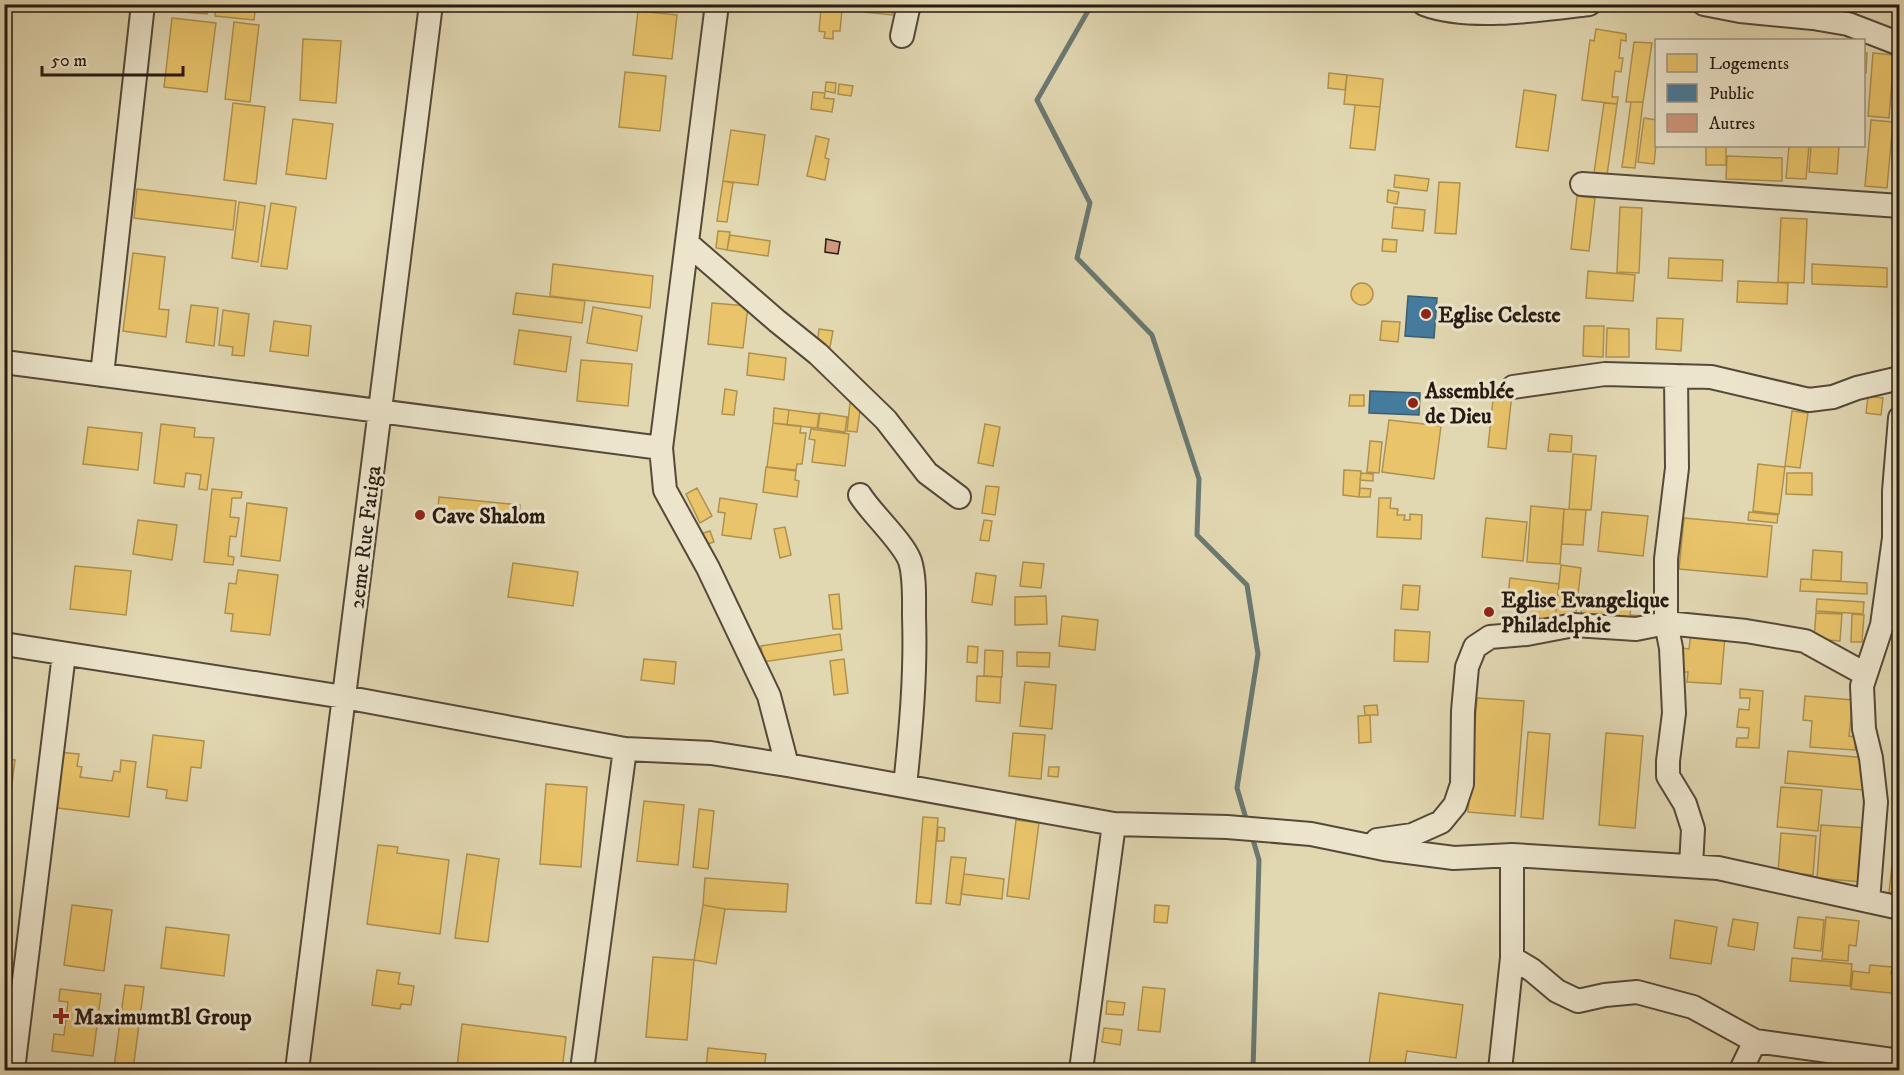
<svg xmlns="http://www.w3.org/2000/svg" width="1904" height="1075" font-family="'IM FELL DW Pica',serif">
<style>
.homes{fill:#e9c46a;stroke:#af914f;stroke-width:1.5}
.public{fill:#457b9d;stroke:#3c5e73;stroke-width:1.5}
.lines{fill:none;stroke-linecap:round;stroke-linejoin:round}
.stream{stroke:#6a7972;stroke-width:5}
.building{fill:#d0987d;stroke:#271a11;stroke-width:1.5}
.street-casing{stroke:#564939;stroke-width:26}
.street{stroke:#ece5cc;stroke-width:22}
.poi-dot{fill:#8f2418;stroke:#ece5cc;stroke-width:2}
.labels{text-anchor:middle;stroke-width:6;stroke-linejoin:round;paint-order:stroke}
.poi-label{font-size:22px;font-weight:bold;fill:#271a11;stroke:#ece5cc;text-anchor:start}
.street-label{font-size:22px;fill:#271a11;stroke:#ece5cc}
</style>
<rect width="100%" height="100%" fill="#e1d7b1"/>
<filter id="stains"><feTurbulence type="fractalNoise" baseFrequency=".00333" numOctaves="4"/><feColorMatrix values="0 0 0 0 .2 0 0 0 0 .09 0 0 0 0 .02 0 0 0 .5 -.17"/></filter>
<radialGradient id="worn" r=".72"><stop offset=".6" stop-color="#630" stop-opacity="0"/><stop offset="1" stop-color="#630" stop-opacity=".3"/></radialGradient>
<path class="homes" d="M160 4H208L207 14 159 10Z
M216 4H256L254 20 215 16Z
M866 4H893L892 15 865 12Z
M821 8 842 10 840 31H833V39L824 38 825 32 819 31Z
M638 11 677 15 672 59 633 55Z
M172 18 216 23 207 92 164 87Z
M234 22 259 25 250 102 225 99Z
M1596 29 1626 34V41L1621 40 1619 58H1623L1621 72 1615 71 1612 97H1618L1617 104 1582 100 1590 40 1594 41Z
M303 39 341 41 336 103 300 100Z
M1634 42 1652 43 1643 102H1626Z
M1864 53H1867L1866 73H1864Z
M1873 53 1894 55 1889 118 1868 116Z
M625 72 666 76 660 131 619 127Z
M1329 73 1347 75 1345 90 1328 88Z
M1347 75 1383 79 1380 107 1344 104Z
M826 82 836 83 835 93 825 91Z
M839 84 853 86 851 96 838 94Z
M1524 90 1556 95 1548 151 1516 147Z
M813 92 825 93 824 98 834 99 832 112 811 109Z
M1631 102H1643L1635 168 1622 167Z
M233 103 265 107 256 184 224 180Z
M1604 103 1617 104 1607 175 1594 173Z
M1355 105 1380 107 1375 150 1350 148Z
M1644 118 1656 120V144L1654 164 1638 162Z
M293 119 333 124 326 179 286 174Z
M1871 120 1893 122 1887 188 1865 186Z
M731 130 765 135 758 185 723 181Z
M816 136 829 139 825 158 829 159 825 180 807 176Z
M1706 146H1726V165H1706Z
M1789 146H1809L1806 179 1786 178Z
M1811 146H1839L1837 174 1809 172Z
M1727 156 1782 158V181L1726 179Z
M1395 175 1429 179 1427 191 1394 187Z
M723 181 733 183 727 222 717 221Z
M1439 182 1460 183 1456 234 1435 233Z
M137 189 236 201 233 230 134 218Z
M1388 190 1399 192 1397 204 1387 202Z
M1577 196 1595 198 1589 251 1571 249Z
M239 202 265 206 258 262 232 258Z
M271 203 296 207 287 269 261 266Z
M1394 207 1425 210 1423 231 1392 228Z
M1620 207 1642 208 1639 273 1617 272Z
M1781 218 1807 219 1804 283 1778 282Z
M718 231 730 232 727 250 716 248Z
M730 235 770 241 768 256 727 250Z
M1383 239 1397 240 1396 252 1382 251Z
M133 253 165 257 159 309 169 310 166 337 123 331Z
M1669 258 1723 260 1722 281 1668 278Z
M553 264 653 276 650 308 550 296Z
M1812 264 1887 268V287L1812 284Z
M1588 271 1635 275 1633 301 1586 298Z
M1738 281 1788 283 1787 304 1737 302Z
M1351 294a11 11 0 1 1 22 0a11 11 0 1 1-22 0Z
M516 293 585 301 582 323 513 314Z
M712 303 748 306 743 348 708 344Z
M191 305 218 308 214 346 186 342Z
M593 307 642 316 637 351 587 343Z
M223 310 249 314 244 356 232 355 233 347 219 345Z
M1657 318 1683 319 1681 351 1656 349Z
M274 321 311 326 308 356 270 351Z
M1382 321 1400 322 1398 342 1380 340Z
M1584 326H1604L1603 357 1583 356Z
M1607 328 1629 329V357H1606Z
M819 329 833 331 830 347 817 346Z
M519 330 571 337 566 372 514 364Z
M749 353 786 358 784 380 747 375Z
M581 360 632 364 628 406 577 401Z
M725 389 737 391 734 415 722 414Z
M1494 391 1512 393 1506 449 1488 447Z
M1350 395H1364V406H1349Z
M1868 396 1883 398 1881 415 1866 413Z
M850 403 861 404 857 432 847 431Z
M774 408 789 410 787 425 773 423Z
M789 410 819 414 817 428 787 425Z
M1792 411 1808 413 1800 468 1785 466Z
M820 413 847 417 845 432 818 428Z
M1389 420 1441 426 1434 479 1382 472Z
M773 423 801 426 800 433H806L802 464H797L796 470 767 467Z
M161 424 195 428 194 437 214 438 207 490 199 489 201 475 186 473 184 487 154 483Z
M985 424 1000 427 993 466 978 463Z
M88 427 142 433 138 470 83 464Z
M811 429 849 434 845 466 812 462 815 440 809 439Z
M1550 434 1572 436 1571 452 1548 451Z
M1370 441 1382 442 1379 473 1367 472Z
M1573 454 1596 456 1591 510 1569 509Z
M1758 464 1785 467 1779 514 1753 511Z
M766 467 796 471 795 480 799 481 797 497 763 492Z
M1344 470 1361 471 1359 497 1343 495Z
M1361 473 1373 474V481L1360 480Z
M1787 473H1812V495L1786 494Z
M986 486 999 487 995 515 982 513Z
M697 488 712 516 700 523 686 494Z
M1360 488 1371 489 1370 497H1359Z
M212 489 242 492 241 498H232L230 517 239 518 236 537 230 536 228 556 234 557 233 565 204 562Z
M439 497 520 505 518 526 437 519Z
M720 498 757 504 751 539 722 535 725 513 718 512Z
M1379 498H1391L1390 508 1398 509 1397 515H1405L1404 520H1410V514L1422 515 1421 539 1377 537Z
M247 503 287 508 280 561 241 556Z
M1531 506 1564 509 1560 564 1527 562Z
M1564 509 1586 510 1583 545 1562 544Z
M1602 512 1648 516 1643 556 1598 551Z
M1749 512 1778 515 1777 523 1748 520Z
M1486 518 1527 522 1523 561 1482 557Z
M1684 518 1772 526 1767 577 1679 569Z
M138 520 177 525 172 560 133 554Z
M984 520 992 521 989 541 980 540Z
M785 527 791 555 780 558 774 529Z
M710 531 714 542 701 546 697 535Z
M1813 550 1842 552 1841 581 1811 580Z
M1023 562 1044 564 1041 588 1020 586Z
M513 563 578 572 573 606 508 597Z
M1561 565 1581 568 1575 622 1555 620Z
M75 566 131 571 126 615 70 609Z
M238 570 278 575 270 635 231 631 233 614 225 613 229 583 236 584Z
M976 573 996 576 992 605 972 602Z
M1510 578 1559 584 1555 620 1517 615 1518 605 1507 603Z
M1801 579 1867 583V594L1800 591Z
M1403 585 1420 586 1418 610 1401 609Z
M839 594 842 629H833L829 595Z
M1583 594 1632 599 1630 615 1642 616 1641 627 1591 623 1592 615 1581 614Z
M1046 596 1047 624 1015 625V597Z
M1817 599 1864 602 1863 614 1816 611Z
M1816 613 1842 614 1840 641 1814 639Z
M1852 614 1864 615 1862 642H1851Z
M1062 616 1098 620 1095 650 1059 646Z
M1395 630 1430 632 1428 662 1394 661Z
M1691 632 1725 635 1721 684 1687 682 1688 672H1681L1682 648 1689 649Z
M840 634 842 650 763 662 761 646Z
M968 646 978 647 977 663 967 662Z
M985 650 1003 651 1002 677 984 676Z
M1017 652 1050 653 1049 667 1017 666Z
M644 659 676 662 674 684 641 680Z
M844 659 848 693 834 695 830 661Z
M977 676 1001 677 1000 703 976 701Z
M1025 682 1056 685 1052 729 1020 726Z
M1740 689 1763 691 1759 748 1736 747 1737 738H1748L1749 728 1737 727 1739 709 1749 710 1750 698H1740Z
M1805 696 1853 700 1849 736 1856 737 1855 750 1810 747 1812 721 1803 720Z
M1477 698 1524 701 1515 816 1468 812Z
M1377 705 1378 715H1365L1364 706Z
M1370 715 1371 742 1359 743 1358 716Z
M1528 732 1550 734 1543 819 1521 817Z
M1013 733 1045 735 1041 779 1009 776Z
M1606 733 1643 736 1635 828 1599 825Z
M153 735 204 741 201 768 191 767 187 801 166 798 167 790 147 787Z
M1788 751 1867 758 1864 790 1785 783Z
M57 752 79 754 77 766 82 767 80 777 112 781 114 771 120 772 121 760 136 762 129 817 50 807Z
M4 759 15 760 9 806H4Z
M1049 767H1059L1058 777 1048 776Z
M546 784 587 787 581 867 540 864Z
M1781 787 1822 790 1818 831 1777 827Z
M644 801 684 805 678 865 637 861Z
M699 809 714 811 708 869 693 867Z
M1895 809H1900V838L1893 837Z
M923 817 938 818 931 904 916 903Z
M1016 820 1039 823 1029 899 1007 896Z
M1821 825 1867 828 1862 882 1817 878Z
M938 827 945 828 944 841H937Z
M1781 833 1816 836 1813 875 1778 872Z
M378 845 398 847 397 853 449 860 440 934 367 924Z
M467 854 499 859 488 942 455 938Z
M951 857 966 858 960 905 946 903Z
M1892 866H1900V893L1889 892Z
M964 874 1004 879 1002 899 961 894Z
M705 878 788 884 786 912 725 909 703 905Z
M72 905 112 910 104 971 64 965Z
M703 905 725 909 716 964 694 960Z
M1155 905 1169 906 1167 923 1154 922Z
M1798 917 1824 920 1821 951 1794 948Z
M1826 917 1859 921 1856 946 1849 945 1848 961 1822 959Z
M1733 919 1758 923 1754 950 1728 946Z
M1675 920 1717 927 1711 964 1670 958Z
M166 927 229 935 224 976 161 968Z
M653 957 694 960 687 1040 646 1037Z
M1792 958 1852 964 1850 986 1790 981Z
M1870 965 1892 967 1891 974 1900 975V994L1851 989 1853 971 1869 973Z
M377 970 400 973 398 984 414 986 411 1005 401 1004 400 1009 372 1005Z
M125 985 144 987 133 1070 114 1067Z
M1143 987 1165 989 1160 1032 1138 1030Z
M60 989 101 994 93 1056 52 1051 54 1034 64 1035 68 1002 59 1001Z
M1379 993 1463 1005 1456 1058 1407 1051 1404 1069 1369 1065Z
M1107 1001 1125 1003 1123 1015 1106 1014Z
M462 1024 566 1037 562 1070H486L457 1067Z
M1104 1028 1122 1030 1120 1045 1102 1042Z
M708 1048 766 1054 764 1070 706 1069Z"/>
<path class="public" d="M1408 296 1437 298 1434 338 1405 336Z
M1370 391 1420 393 1419 415 1369 413Z"/>
<g class="lines">
<path class="stream" d="M1092 4 1037 100 1090 203 1077 258 1152 335 1199 479 1197 535 1247 585 1258 654 1237 788 1247 822
M1251 833 1259 860 1253 1070"/>
</g>
<path class="building" d="M826 239 840 242 838 254 825 252Z"/>
<g class="lines">
<defs>
<path id="street" d="M717 4 661 448 665 490 708 568 769 696 787 765
M1424 4C1469 21 1541 10 1589 4
M1704 4 1740 11 1813 18 1848 24 1900 44
M902 36 909 4
M1582 184 1900 206
M687 243 777 321 818 354 886 420 927 473 959 497
M4 362 661 448
M102 375 143 4
M1676 376 1677 468 1666 559V623L1671 648 1674 713 1668 761V776L1685 804 1693 829 1691 866
M1513 387 1605 374 1711 377 1809 400 1833 397 1857 388 1900 378
M860 495C872 514 903 542 910 561 915 577 914 598 914 616 916 673 911 729 905 786
M4 644 344 697 625 749 711 753 787 765 1114 824 1227 827 1311 834 1384 849 1454 858 1512 855 1718 868 1900 908
M1377 840 1412 835 1441 822 1455 805 1462 784 1463 711 1467 667 1475 647 1490 637 1527 634 1574 625 1636 629 1666 623 1746 631 1805 641 1865 674
M1868 901 1876 802 1871 758 1864 729 1862 686 1882 625 1894 538V491L1900 418
M1512 958 1532 970 1557 991 1578 1001 1605 995 1637 992 1693 1007 1755 1041 1900 1061
M13 1070 64 654
M297 1070 431 4
M582 1070 625 749
M1081 1070 1114 824
M1500 1070 1512 958V855
M1741 1070 1755 1041"/>
</defs>
<use href="#street" class="street-casing"/>
<use href="#street" class="street"/>
</g>
<g class="poi-dot">
<circle cx="1426" cy="314" r="6"/>
<circle cx="1413" cy="403" r="6"/>
<circle cx="420" cy="515" r="6"/>
<circle cx="1489" cy="612" r="6"/>
<path d="M58 1007h6v6h6v6h-6v6h-6v-6h-6v-6h6z"/>
</g>
<g class="labels">
<g class="poi-label">
<text x="1438" y="322">Eglise Celeste</text>
<text x="1425" y="398">Assemblée<tspan x="1425" dy="25">de Dieu</tspan></text>
<text x="432" y="523">Cave Shalom</text>
<text x="1501" y="607">Eglise Evangelique<tspan x="1501" dy="25">Philadelphie</tspan></text>
<text x="74" y="1024">MaximumtBl Group</text>
</g>
<g class="street-label">
<text transform="translate(364 537) rotate(-83)" y="8">2eme Rue Fatiga</text>
</g>
</g>
<rect width="1904" height="1075" fill="none" stroke="#e1d7b1" stroke-width="24"/>
<rect x="6" y="6" width="1892" height="1063" fill="none" stroke="#271a11" stroke-width="3"/>
<rect x="12" y="12" width="1880" height="1051" fill="none" stroke="#271a11" stroke-width="1.5"/>
<rect x="1655" y="39" width="210" height="108" fill="#ece5cc" stroke="#9d9481" stroke-width="1.5"/>
<rect x="1667" y="54" width="30" height="18" fill="#e9c46a" stroke="#9d9481" stroke-width="1.5"/>
<text x="1709" y="69" font-size="18" fill="#271a11">Logements</text>
<rect x="1667" y="84" width="30" height="18" fill="#457b9d" stroke="#9d9481" stroke-width="1.5"/>
<text x="1709" y="99" font-size="18" fill="#271a11">Public</text>
<rect x="1667" y="114" width="30" height="18" fill="#d0987d" stroke="#9d9481" stroke-width="1.5"/>
<text x="1709" y="129" font-size="18" fill="#271a11">Autres</text>
<path d="M42 66v9h141v-9" fill="none" stroke="#271a11" stroke-width="3"/>
<text x="51" y="66" font-size="18" fill="#271a11" stroke="#ece5cc" stroke-width="4.5" paint-order="stroke">50 m</text>
<rect width="100%" height="100%" filter="url(#stains)"/>
<rect width="100%" height="100%" fill="url(#worn)"/>
</svg>
